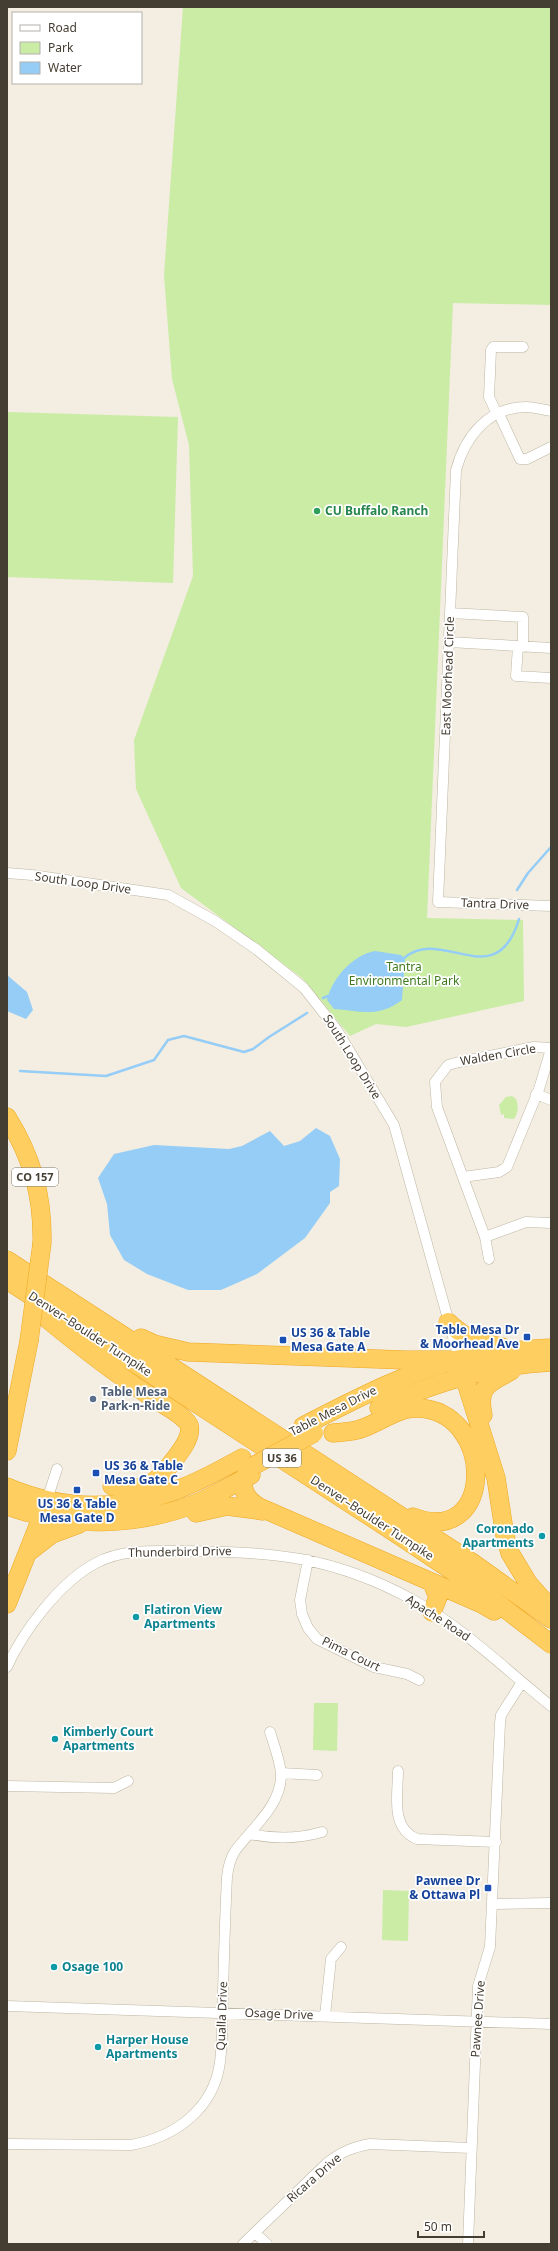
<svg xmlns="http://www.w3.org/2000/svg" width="558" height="2251" font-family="'Noto Sans',sans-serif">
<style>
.green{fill:#caeca5}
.water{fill:#95cdf7}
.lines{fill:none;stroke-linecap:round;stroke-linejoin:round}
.stream{stroke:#95cdf7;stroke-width:2.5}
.street-casing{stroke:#beb6a3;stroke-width:11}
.highway-casing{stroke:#eda721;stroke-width:19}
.street{stroke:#fff;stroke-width:10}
.highway{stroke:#ffce60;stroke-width:18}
.highway-bridge-casing{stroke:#eda721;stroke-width:19;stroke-linecap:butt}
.highway-bridge{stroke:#ffce60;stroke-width:18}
.leisure-dot{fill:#2e9e5b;stroke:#fff;stroke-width:1.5}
.transit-dot{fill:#1a4fb4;stroke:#fff;stroke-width:1.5}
.service-dot{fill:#5c6f8a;stroke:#fff;stroke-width:1.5}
.culture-dot{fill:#0f9aa8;stroke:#fff;stroke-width:1.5}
.labels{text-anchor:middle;stroke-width:3.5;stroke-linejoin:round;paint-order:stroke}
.shield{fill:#fff;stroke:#7c776f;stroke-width:1}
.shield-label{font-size:11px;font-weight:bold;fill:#443d31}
.leisure-label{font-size:12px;font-weight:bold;fill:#27864d;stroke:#fff;text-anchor:start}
.street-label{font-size:12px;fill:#443d31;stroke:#fff}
.park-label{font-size:12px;fill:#407b20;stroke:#fff}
.transit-label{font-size:12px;font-weight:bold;fill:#164399;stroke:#fff;text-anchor:end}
.service-label{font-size:12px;font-weight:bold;fill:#4e5e75;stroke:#fff;text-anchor:start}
.culture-label{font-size:12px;font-weight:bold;fill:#0d838f;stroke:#fff;text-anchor:start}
</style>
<rect width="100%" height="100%" fill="#f3eee1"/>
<path class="green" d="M183 7H551V305L453 303 427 918 523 920 524 1001 406 1027 376 1024 350 1036 302 978 181 888 136 789 134 740 193 576 189 445 172 379 164 275Z
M8 412 178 417 173 583 7 577Z
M512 1096 516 1099C519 1106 518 1113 514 1119L504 1118V1114L501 1115 499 1105 506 1097Z
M314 1703H338L337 1751 313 1750Z
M383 1890 409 1891 408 1941 382 1940Z"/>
<path class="water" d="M375 951 401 955 405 959 402 1000C379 1018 360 1011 334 1009L327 1000C332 978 353 955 375 951Z
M7 975 27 992 33 1010 26 1019 7 1011Z
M316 1128 330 1136 340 1159 339 1186 330 1192V1203L305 1238 257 1274 221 1290H188L147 1274 124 1260 110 1235 107 1204 98 1178 114 1154 154 1145 229 1149 242 1146 270 1131 284 1146 300 1141Z"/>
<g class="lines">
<path class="stream" d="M517 890 528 873 551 847
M404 958C441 925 496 996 519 919
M323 998 328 996
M20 1071 106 1076 154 1060 168 1040 184 1036 244 1052 253 1049 269 1037 307 1013"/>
<defs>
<path id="street" d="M551 411C543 410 534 407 526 407 488 407 465 437 456 470L438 902 551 906
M497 414 489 397 491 350 493 347H523
M499 414 520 459H527L551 447
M450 613 523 617V647
M449 642 551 648
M518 646 516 676 551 678
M7 873 32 875 168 895 215 921 256 949 304 988 337 1030 394 1125 460 1362
M536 1094 551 1100
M463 1177 499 1172 507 1167 539 1089 551 1049
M485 1237 526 1222 551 1223
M489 1259 485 1237 437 1107 435 1082 448 1065 459 1062 534 1047 551 1048
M46 1503 57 1469
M308 1560 300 1600 302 1614 308 1628 317 1639 374 1667 407 1674 419 1680
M7 1667C23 1631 60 1582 96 1563 122 1549 151 1551 180 1551 270 1551 333 1556 413 1600 464 1628 506 1670 551 1706
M398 1771C398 1795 390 1828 417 1839L496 1842
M281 1773 317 1775
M7 1786 114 1788 128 1781
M250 1834C274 1839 298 1839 322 1832
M494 1904 551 1903
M7 2006 551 2024
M325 2016 331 1959 341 1947
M7 2144 131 2145C175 2137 214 2109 220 2062 223 2040 222 2016 223 1993 224 1954 225 1916 227 1877 228 1868 230 1859 235 1851 252 1828 282 1805 281 1774 280 1760 274 1745 270 1732
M255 2233 267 2244
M243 2244 327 2163C341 2152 353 2147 370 2144L471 2148
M468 2244 478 1986 490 1947 500 1723 501 1715 522 1682"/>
<path id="highway" d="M7 1117C32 1157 43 1196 42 1243
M7 1260 473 1563 551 1619
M7 1280 400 1536 478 1588 551 1644
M36 1310C74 1341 111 1371 153 1398 161 1403 185 1416 189 1425 193 1438 177 1456 170 1465 152 1489 140 1490 112 1486
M448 1322C467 1340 477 1343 502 1347
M141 1338 154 1344 188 1352 405 1360H459
M464 1376 496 1478 505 1536 510 1553 528 1583 551 1609
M379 1408C433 1383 491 1365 551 1362
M483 1415C477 1386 488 1384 511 1371
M303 1426C354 1400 404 1373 460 1359 490 1352 521 1350 551 1348
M333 1433C342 1432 354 1432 363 1428 380 1422 398 1408 417 1408 496 1410 496 1549 413 1517
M7 1451 29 1341
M253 1466C237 1480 242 1497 259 1507L482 1604 494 1611
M7 1487C63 1511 123 1511 179 1489 201 1481 222 1469 242 1458
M7 1506C69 1528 136 1527 197 1503 216 1495 233 1484 251 1475
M196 1513 227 1506 263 1511
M30 1551 52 1534 79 1524
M432 1583 438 1597 432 1612
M7 1604 42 1516"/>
</defs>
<use href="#street" class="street-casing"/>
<use href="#highway" class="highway-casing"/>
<use href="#street" class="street"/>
<use href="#highway" class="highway"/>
<defs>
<path id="highway-bridge" d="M29 1341 42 1243
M253 1466 314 1433"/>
</defs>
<use href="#highway-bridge" class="highway-bridge-casing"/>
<use href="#highway-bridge" class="highway-bridge"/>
</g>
<circle class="leisure-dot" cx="317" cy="511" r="4"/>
<g class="transit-dot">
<rect x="523" y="1333" width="8" height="8" rx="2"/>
<rect x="279" y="1336" width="8" height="8" rx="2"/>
<rect x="92" y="1469" width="8" height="8" rx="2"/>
<rect x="73" y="1486" width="8" height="8" rx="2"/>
<rect x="484" y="1884" width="8" height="8" rx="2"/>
</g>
<circle class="service-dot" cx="93" cy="1399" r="4"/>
<g class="culture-dot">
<circle cx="542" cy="1536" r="4"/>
<circle cx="136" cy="1617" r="4"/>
<circle cx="55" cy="1739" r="4"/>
<circle cx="54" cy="1967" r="4"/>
<circle cx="98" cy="2047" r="4"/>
</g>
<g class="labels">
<g class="shield">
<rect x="12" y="1168" width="46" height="18" rx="3"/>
<rect x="263" y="1449" width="38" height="18" rx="3"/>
</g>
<g class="shield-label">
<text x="35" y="1181">CO 157</text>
<text x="282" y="1462">US 36</text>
</g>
<g class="leisure-label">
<text x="325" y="515">CU Buffalo Ranch</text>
</g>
<g class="street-label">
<text transform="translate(448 676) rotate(-88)" y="4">East Moorhead Circle</text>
<text transform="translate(83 883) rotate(8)" y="4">South Loop Drive</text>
<text transform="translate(495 904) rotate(2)" y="4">Tantra Drive</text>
<text transform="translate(498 1055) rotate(-10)" y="4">Walden Circle</text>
<text transform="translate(352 1057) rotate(58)" y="4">South Loop Drive</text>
<text transform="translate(90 1334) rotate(33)" y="4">Denver–Boulder Turnpike</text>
<text transform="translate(333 1411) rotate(-27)" y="4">Table Mesa Drive</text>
<text transform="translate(372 1518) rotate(33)" y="4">Denver–Boulder Turnpike</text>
<text transform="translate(180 1552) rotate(-1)" y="4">Thunderbird Drive</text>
<text transform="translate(438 1618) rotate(33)" y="4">Apache Road</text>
<text transform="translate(351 1654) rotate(26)" y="4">Pima Court</text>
<text transform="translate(279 2014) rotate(2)" y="4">Osage Drive</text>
<text transform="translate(222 2016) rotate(-88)" y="4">Qualla Drive</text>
<text transform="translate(478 2019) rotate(-86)" y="4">Pawnee Drive</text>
<text transform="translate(314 2178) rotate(-41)" y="4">Ricara Drive</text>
</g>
<g class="park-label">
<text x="404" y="971">Tantra<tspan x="404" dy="14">Environmental Park</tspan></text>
</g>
<g class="transit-label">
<text x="519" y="1334">Table Mesa Dr<tspan x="519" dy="14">&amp; Moorhead Ave</tspan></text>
<text x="291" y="1337" text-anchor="start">US 36 &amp; Table<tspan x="291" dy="14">Mesa Gate A</tspan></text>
<text x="104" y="1470" text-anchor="start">US 36 &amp; Table<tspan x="104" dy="14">Mesa Gate C</tspan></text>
<text x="77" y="1508" text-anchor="middle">US 36 &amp; Table<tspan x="77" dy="14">Mesa Gate D</tspan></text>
<text x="480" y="1885">Pawnee Dr<tspan x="480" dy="14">&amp; Ottawa Pl</tspan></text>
</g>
<g class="service-label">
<text x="101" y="1396">Table Mesa<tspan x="101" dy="14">Park-n-Ride</tspan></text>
</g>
<g class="culture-label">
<text x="534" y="1533" text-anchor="end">Coronado<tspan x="534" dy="14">Apartments</tspan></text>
<text x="144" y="1614">Flatiron View<tspan x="144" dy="14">Apartments</tspan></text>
<text x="63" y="1736">Kimberly Court<tspan x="63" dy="14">Apartments</tspan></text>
<text x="62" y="1971">Osage 100</text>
<text x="106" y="2044">Harper House<tspan x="106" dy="14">Apartments</tspan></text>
</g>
</g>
<rect width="558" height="2251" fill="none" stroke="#443d31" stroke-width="16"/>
<rect x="12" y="12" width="130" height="72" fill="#ffffff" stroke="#b4b1ad"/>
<rect x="20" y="25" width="20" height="6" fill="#ffffff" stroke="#b4b1ad"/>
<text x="48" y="32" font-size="12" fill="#443d31">Road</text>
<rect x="20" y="42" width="20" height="12" fill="#caeca5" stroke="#b4b1ad"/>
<text x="48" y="52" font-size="12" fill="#443d31">Park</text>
<rect x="20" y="62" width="20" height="12" fill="#95cdf7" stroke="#b4b1ad"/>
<text x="48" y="72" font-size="12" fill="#443d31">Water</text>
<path d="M418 2231v6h66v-6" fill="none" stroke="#443d31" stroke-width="2"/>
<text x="424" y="2231" font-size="12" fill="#443d31" stroke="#ffffff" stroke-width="3" paint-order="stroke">50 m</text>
</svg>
